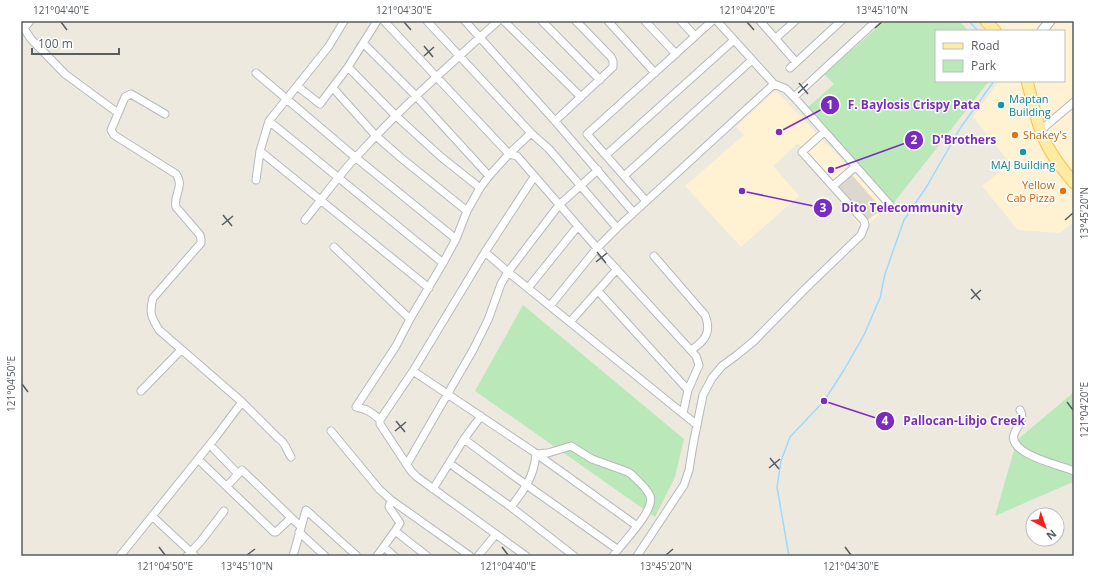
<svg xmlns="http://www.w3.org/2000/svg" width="1095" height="577" font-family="'Open Sans',sans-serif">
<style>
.commercial{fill:#fff2d2}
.education{fill:#dcd8ce}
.green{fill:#bbe8b9}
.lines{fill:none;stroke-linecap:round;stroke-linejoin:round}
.stream{stroke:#9ddaff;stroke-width:1.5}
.minor-casing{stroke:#b5b9be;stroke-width:9}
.secondary-casing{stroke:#b5bac0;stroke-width:11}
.primary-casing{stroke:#fdc048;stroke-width:13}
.minor{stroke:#fff;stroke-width:7}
.secondary{stroke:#fff;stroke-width:9}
.primary{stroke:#ffeba2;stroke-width:11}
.ticks{fill:none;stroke:#585d62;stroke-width:1.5}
.culture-dot{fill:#0f9aa8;stroke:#fff;stroke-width:1.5}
.food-dot{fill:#e8710a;stroke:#fff;stroke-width:1.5}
.labels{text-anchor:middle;stroke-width:3;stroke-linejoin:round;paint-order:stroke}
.culture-label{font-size:11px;fill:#0d838f;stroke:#fff;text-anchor:start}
.food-label{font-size:11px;fill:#c56008;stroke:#fff;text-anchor:start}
.leader{fill:none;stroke:#7b2cbf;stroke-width:1.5}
.callout-dot{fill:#7b2cbf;stroke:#fff;stroke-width:1.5}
.mark-label{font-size:12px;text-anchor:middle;font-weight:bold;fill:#fff}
.callout-label{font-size:12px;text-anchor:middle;font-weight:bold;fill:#7b2cbf;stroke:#fff;stroke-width:3;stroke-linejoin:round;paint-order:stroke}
.neatline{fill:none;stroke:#585d62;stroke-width:1.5}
.ticks-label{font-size:10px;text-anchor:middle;fill:#585d62}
</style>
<rect width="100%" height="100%" fill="#ede9df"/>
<path class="commercial" d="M995 21H1074V222L1060 233 1018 230 982 186 1010 163 973 117 999 81H1064V31H1004Z
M775 91 782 97 887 207 863 230 798 143 773 166 799 196 741 247 685 186 744 135 736 127Z"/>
<path class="education" d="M851 174 882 209 866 221 836 189Z"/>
<path class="green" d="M885 21H959L969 31H936V81H989L893 204 807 108 834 84 824 74Z
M523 305 684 439 675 477 655 517 475 391Z
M1074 392V461L1071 464 1074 466V486L1073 482 995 516 1017 440Z"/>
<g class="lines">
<path class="stream" d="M969 21 978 31
M789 556 777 487 781 461 790 437 824 401 844 370 864 335 880 298 885 274 904 220 927 186 961 127 994 81"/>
<defs>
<path id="minor" d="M384 21 509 154 517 156 597 248 696 356 699 365 688 390 683 413
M427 21 531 133 549 149 617 228
M465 21 555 121 633 212
M504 21 581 97
M542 21 600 80
M608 21 655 73
M645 21 676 54
M681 21 695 36
M717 21 774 84 786 89 794 97 890 205
M760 21 796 62
M21 24 31 39 65 74 118 113
M24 28 30 21
M776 38 795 21
M363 43 415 95 489 176
M348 67 395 115 440 156 480 188
M790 68 841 21
M256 73 355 157 456 239
M297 86 320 104 348 67 377 21
M333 88 376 136 400 157 467 211
M794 97 876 21
M165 114 131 94 125 97 111 130 114 135 176 174C185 187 173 194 176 207L200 235 201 239V243L153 298C149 312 151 317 159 330L242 402 278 438C286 443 286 449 291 457
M269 121 443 263
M555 121 613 67V61L611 57 576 21
M1041 130 1074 102
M260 151 429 288
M606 155 734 40
M624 176 752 60
M256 180 260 151 269 121 329 46 344 21
M833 186 855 167
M646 201 587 134 712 21
M305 220C322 199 338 176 357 156 401 108 449 65 498 21
M334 247 410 319
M485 252 508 272 697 425
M654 256 705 315C712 332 705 341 691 350
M528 288 578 226
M598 291 688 390
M550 306 597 248 617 228 774 84
M570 322 617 269
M413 371 531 450 637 526
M141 391 181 350
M1020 410C1025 418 1019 424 1015 432 1004 454 1061 465 1074 471
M380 420C373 413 367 409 356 407L396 346 410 319 443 263 456 239 467 211 480 188 489 176 509 154 531 133
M331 431 379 489 391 500 470 556
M464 439 511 474 617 549
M214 449 238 474
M202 463 274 532H276L291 518
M449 463 511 507 574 556
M407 464 473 350 488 320 501 284 508 272 559 205 598 170
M227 486 242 470 301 527
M433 489 464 439 481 416
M511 507C524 490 534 477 536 454L548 453 571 446 592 459 628 472 631 474C637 480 647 488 650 496 656 510 621 544 613 556
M152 516 195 556
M395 531 427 556
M299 532 325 556
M384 547 394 556
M120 556 215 438 242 402
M187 556 201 541 224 511
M293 556 306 510 357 556
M377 556 395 531 400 523 389 507 391 500
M478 556 496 534
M526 556 417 477 411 471 380 424V420L413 371 485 252 534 177
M637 556 684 485 689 470 693 445 703 395 712 378 722 366 737 355 754 341 805 289 861 235 865 225 864 221 802 152 824 132"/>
<path id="secondary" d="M1042 31 1050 21"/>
<path id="primary" d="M986 21 995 31
M1027 81C1033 102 1036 124 1046 143 1053 158 1064 171 1074 183"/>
</defs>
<use href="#minor" class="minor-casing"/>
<use href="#secondary" class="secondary-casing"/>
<use href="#primary" class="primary-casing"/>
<use href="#minor" class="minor"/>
<use href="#secondary" class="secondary"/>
<use href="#primary" class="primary"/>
</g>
<path class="ticks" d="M61 22 67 30M404 22 411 30M747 22 754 30M875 28 882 22M424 46 433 57M424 56 434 47M799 83 808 94M798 93 808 84M223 215 232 226M1065 220 1073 213M222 225 233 216M597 252 606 263M596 262 607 253M971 289 980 300M971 299 981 290M22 384 28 392M1067 402 1073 410M396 421 405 432M395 431 406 422M770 458 779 469M769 468 780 459M159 547 165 555M502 547 508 555M845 547 851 555M247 555 255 549M666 555 673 549"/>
<g class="culture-dot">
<circle cx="1001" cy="105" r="4"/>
<circle cx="1023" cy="152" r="4"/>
</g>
<g class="food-dot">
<circle cx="1015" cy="135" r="4"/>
<circle cx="1063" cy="191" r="4"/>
</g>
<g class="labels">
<g class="culture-label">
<text x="1009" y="103">Maptan<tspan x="1009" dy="13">Building</tspan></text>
<text x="1023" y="169" text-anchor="middle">MAJ Building</text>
</g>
<g class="food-label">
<text x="1023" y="139">Shakey's</text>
<text x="1055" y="189" text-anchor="end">Yellow<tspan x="1055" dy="13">Cab Pizza</tspan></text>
</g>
</g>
<path class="leader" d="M779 132L830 105M831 170L914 140M742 191L823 208M824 401L885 421"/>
<g class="callout-dot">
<circle cx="779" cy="132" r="4"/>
<circle cx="831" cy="170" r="4"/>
<circle cx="742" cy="191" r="4"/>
<circle cx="824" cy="401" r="4"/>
<circle cx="830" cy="105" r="10"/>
<circle cx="914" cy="140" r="10"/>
<circle cx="823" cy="208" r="10"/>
<circle cx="885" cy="421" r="10"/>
</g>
<g class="mark-label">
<text x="830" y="109">1</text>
<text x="914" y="144">2</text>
<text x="823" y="212">3</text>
<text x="885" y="425">4</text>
</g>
<g class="callout-label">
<text x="914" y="109">F. Baylosis Crispy Pata</text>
<text x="964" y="144">D'Brothers</text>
<text x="902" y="212">Dito Telecommunity</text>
<text x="964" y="425">Pallocan-Libjo Creek</text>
</g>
<rect width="1095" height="577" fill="none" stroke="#ffffff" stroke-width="44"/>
<rect x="935" y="30" width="130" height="52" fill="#ffffff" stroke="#bcbec0"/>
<rect x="943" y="43" width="20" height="6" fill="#ffeba2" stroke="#bcbec0"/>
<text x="971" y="50" font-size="12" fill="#585d62">Road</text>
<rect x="943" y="60" width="20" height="12" fill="#bbe8b9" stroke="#bcbec0"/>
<text x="971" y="70" font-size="12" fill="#585d62">Park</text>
<g transform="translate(1045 527) rotate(140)"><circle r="19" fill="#ffffff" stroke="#bcbec0"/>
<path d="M0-3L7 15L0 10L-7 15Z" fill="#f8201a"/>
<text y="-6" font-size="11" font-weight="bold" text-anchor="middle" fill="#585d62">N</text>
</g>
<path d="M32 48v6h87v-6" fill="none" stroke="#585d62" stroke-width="2"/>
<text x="38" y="48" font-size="12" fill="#585d62" stroke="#ffffff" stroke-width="3" paint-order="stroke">100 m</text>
<rect x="22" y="22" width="1051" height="533" class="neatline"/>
<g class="ticks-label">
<text x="61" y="14">121°04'40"E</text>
<text x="404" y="14">121°04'30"E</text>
<text x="747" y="14">121°04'20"E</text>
<text x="882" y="14">13°45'10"N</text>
<text transform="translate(1084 213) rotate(-90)" y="4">13°45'20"N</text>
<text transform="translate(11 384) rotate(-90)" y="4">121°04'50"E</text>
<text transform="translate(1084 410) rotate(-90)" y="4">121°04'20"E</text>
<text x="165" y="570">121°04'50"E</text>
<text x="247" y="570">13°45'10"N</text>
<text x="508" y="570">121°04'40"E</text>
<text x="666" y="570">13°45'20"N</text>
<text x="851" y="570">121°04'30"E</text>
</g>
</svg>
